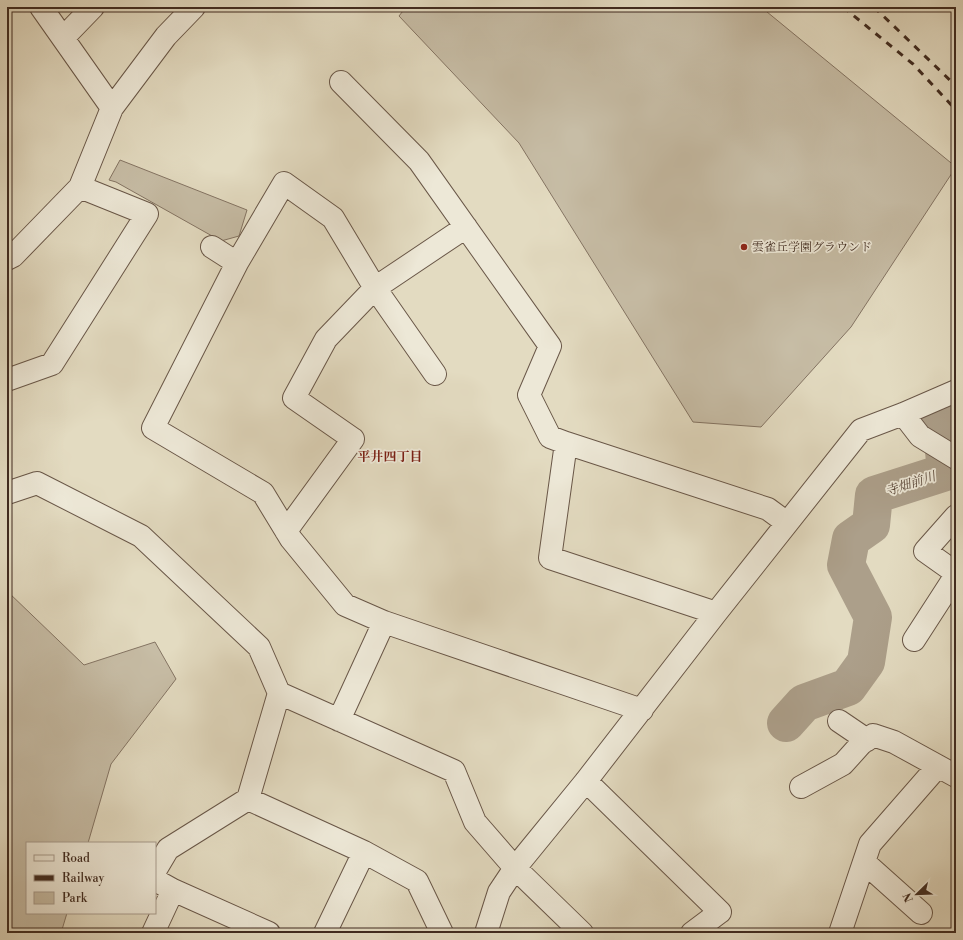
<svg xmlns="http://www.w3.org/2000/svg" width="963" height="940" font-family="'Libre Bodoni','Noto Serif JP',serif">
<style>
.green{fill:#c7bda6;stroke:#847463}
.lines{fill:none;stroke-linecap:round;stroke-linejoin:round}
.river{stroke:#ac9f8a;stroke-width:38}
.minor-casing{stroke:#695748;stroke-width:24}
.minor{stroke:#ede8d7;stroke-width:22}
.rail{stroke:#402b20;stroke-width:3;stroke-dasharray:7 7;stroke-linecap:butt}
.poi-dot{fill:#8f2418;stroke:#ede8d7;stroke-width:1.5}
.labels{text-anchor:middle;stroke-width:3.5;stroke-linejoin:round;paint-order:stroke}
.poi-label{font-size:12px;fill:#402b20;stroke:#ede8d7;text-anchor:start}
.neighbourhood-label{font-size:13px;font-weight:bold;fill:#7a1f14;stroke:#ede8d7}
.water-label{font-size:13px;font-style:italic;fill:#5b483a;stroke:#ede8d7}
</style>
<rect width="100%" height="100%" fill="#e3dbc1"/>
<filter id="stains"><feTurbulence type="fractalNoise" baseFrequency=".005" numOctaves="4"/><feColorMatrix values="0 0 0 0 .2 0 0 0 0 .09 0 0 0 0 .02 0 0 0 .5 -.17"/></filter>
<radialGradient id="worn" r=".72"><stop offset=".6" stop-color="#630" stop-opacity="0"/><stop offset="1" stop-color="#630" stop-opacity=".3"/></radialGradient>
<path class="green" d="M406 7H761L956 167 851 327 761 427 693 422 519 143 399 16Z
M120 160 247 210 239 236 221 241 116 182 109 180Z
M7 591 84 665 155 642 176 679 111 764 88 843H27V913H67L61 933H7Z"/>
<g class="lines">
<path class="river" d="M786 723 804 703 848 687 866 662 873 617 846 565 851 539 871 525 874 495 946 472 941 420 956 404"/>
<defs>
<path id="minor" d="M63 38 93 7
M341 82 419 161 550 346 529 395 550 437 566 443
M112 108 166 36 194 7
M212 247 237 263
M7 259 13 256 80 187 112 108 41 7
M7 380 52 364 147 214 80 187
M903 414 920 436 956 458
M7 493 37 483 141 536 259 647 279 693 248 799 168 849 155 871
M956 516 925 551 956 573
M286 531 353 439 294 398 326 339 375 288 466 227
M716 613 550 558 566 443 768 509 787 523
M384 622 345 605 291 539 263 493 153 428 237 263 284 183 333 218 375 288 435 374
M914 640 956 575
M279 693 454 771 475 822 515 868 582 933
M339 720 384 622 642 710
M839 721 867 740
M586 781 720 912 692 933
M801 787 843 764 861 744 873 735 894 742 956 776
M248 799 364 852 325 933
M364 852 417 881 442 933
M864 862 921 913
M155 880 173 890 269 933
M153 933 173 890
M486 933 499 892 515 868 586 781 716 613 861 430 903 414 956 391
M840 933 870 844 938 766"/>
</defs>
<use href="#minor" class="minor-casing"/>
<use href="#minor" class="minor"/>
<path class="rail" d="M843 7 913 64 956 110
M874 7 956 86"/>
</g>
<circle class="poi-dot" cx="744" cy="247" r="4"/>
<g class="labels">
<g class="poi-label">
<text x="752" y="251">雲雀丘学園グラウンド</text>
</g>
<g class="neighbourhood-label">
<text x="390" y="461">平井四丁目</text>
</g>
<g class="water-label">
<text transform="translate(910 483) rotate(-18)" y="5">寺畑前川</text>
</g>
</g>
<rect width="963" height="940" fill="none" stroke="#e3dbc1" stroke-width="24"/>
<rect x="8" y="8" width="947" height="924" fill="none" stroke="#402b20" stroke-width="2"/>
<rect x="12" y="12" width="939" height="916" fill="none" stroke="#402b20"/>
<rect x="26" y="842" width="130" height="72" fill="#ede8d7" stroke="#a89c8e"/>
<rect x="34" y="855" width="20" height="6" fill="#ede8d7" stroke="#a89c8e"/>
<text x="62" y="862" font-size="12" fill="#402b20">Road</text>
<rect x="34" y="875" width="20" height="6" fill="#402b20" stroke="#a89c8e"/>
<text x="62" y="882" font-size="12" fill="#402b20">Railway</text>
<rect x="34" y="892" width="20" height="12" fill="#c7bda6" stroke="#a89c8e"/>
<text x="62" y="902" font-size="12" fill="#402b20">Park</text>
<g transform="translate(917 894) rotate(247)" stroke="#ede8d7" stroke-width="3" paint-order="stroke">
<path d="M0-3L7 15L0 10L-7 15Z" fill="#402b20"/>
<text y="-6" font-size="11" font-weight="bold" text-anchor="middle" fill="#402b20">N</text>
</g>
<rect width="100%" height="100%" filter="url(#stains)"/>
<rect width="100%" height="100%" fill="url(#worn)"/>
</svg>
